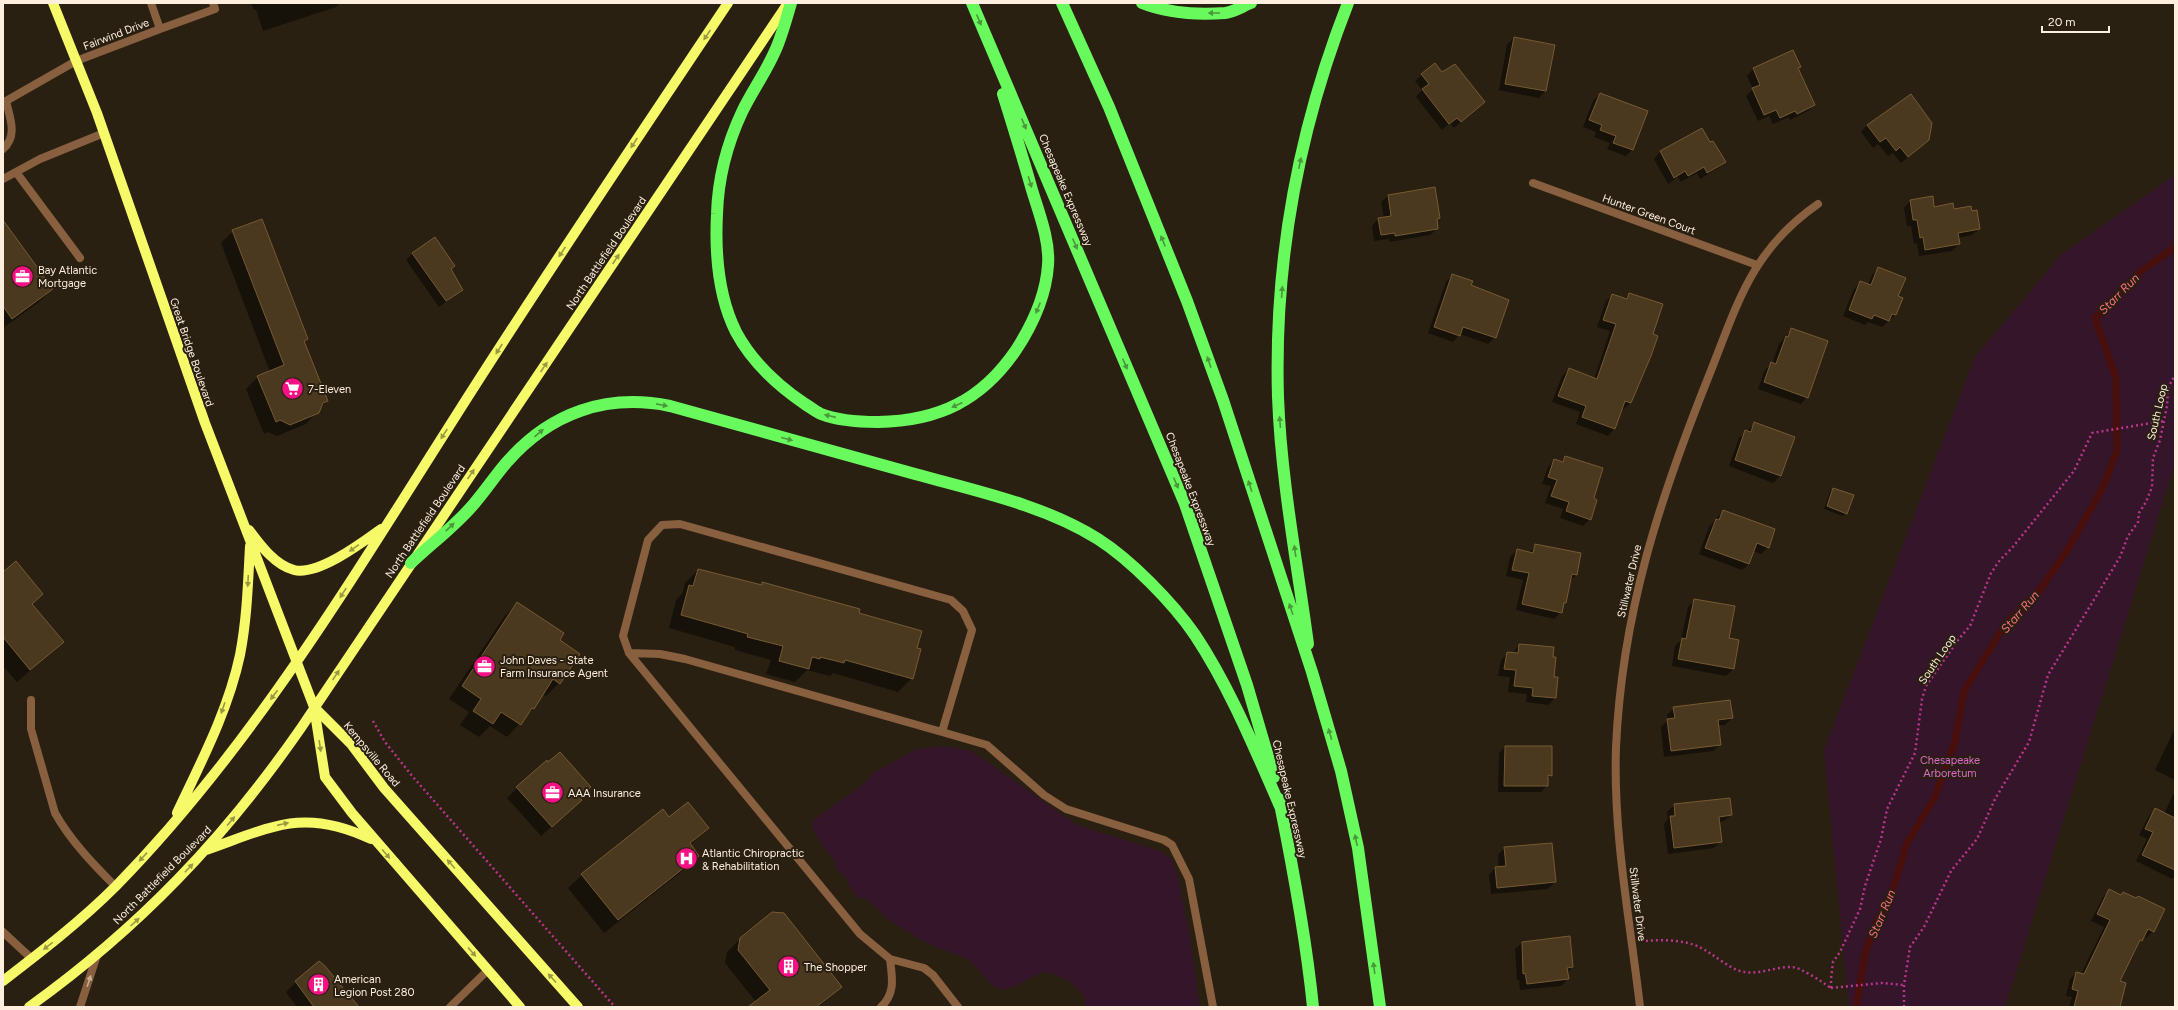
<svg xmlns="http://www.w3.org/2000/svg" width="2178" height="1010" font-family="Figtree,sans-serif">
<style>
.green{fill:#341529}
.shadow{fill:#0007}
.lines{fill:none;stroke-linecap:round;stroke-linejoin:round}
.stream{stroke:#480f0d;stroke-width:7}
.building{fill:#4b391f;stroke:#765a32}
.path{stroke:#b9358c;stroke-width:2.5;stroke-dasharray:2 3;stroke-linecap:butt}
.lane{stroke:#885f3f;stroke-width:8}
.street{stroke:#885f3f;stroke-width:8}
.primary{stroke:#f6fa68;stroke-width:10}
.highway{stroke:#68f95c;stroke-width:12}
.oneway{fill:#4c973b}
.oneway2{fill:#9a9841}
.oneway3{fill:#c9ae96}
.labels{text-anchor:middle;stroke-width:4;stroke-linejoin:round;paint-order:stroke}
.street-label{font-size:11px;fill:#feeedd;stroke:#2a2012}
.poi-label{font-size:11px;fill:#feeedd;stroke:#2a2012;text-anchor:start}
.park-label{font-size:11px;fill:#dd69cc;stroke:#2a2012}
.water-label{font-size:12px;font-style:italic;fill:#fa6f81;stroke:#2a2012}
</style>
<rect width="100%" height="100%" fill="#2a2012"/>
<path class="green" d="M2175 175V463L2005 1007H1849L1824 750 1975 357 2062 254Z
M945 746 972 751 1077 825 1161 851 1172 860 1177 873 1189 932 1200 1007H1086C1084 995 1079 987 1068 981 1061 977 1050 971 1042 973 1029 976 1011 994 997 988 985 983 980 967 969 960 959 955 948 952 938 948 912 936 884 919 866 898H859L850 888 847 879 838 870 834 860 824 848 813 829 812 821 864 784 873 773 917 749Z"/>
<path class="shadow" d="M251 3H340L336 7 263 31 256 9 254 10Z
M1514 38 1554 45 1545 91 1539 98 1499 90 1507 44Z
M1792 51 1800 67 1798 69 1814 105 1808 111 1790 120 1789 117 1773 124 1769 116 1758 121 1746 96 1753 89 1747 76 1753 69Z
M1422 75 1477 109 1454 128 1450 123 1442 130 1416 97 1422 90 1415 81Z
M1600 94 1632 150 1626 156 1607 149 1610 143 1594 137 1596 132 1583 127 1593 101Z
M1867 125 1928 140 1901 163 1893 153 1888 156 1878 144 1873 148 1861 132Z
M1701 129 1710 144 1725 162 1718 168 1700 179 1697 173 1681 182 1678 177 1668 184 1654 159 1660 152Z
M1434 188 1439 218 1436 221 1437 229 1430 235 1389 242V239L1374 241 1372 226 1378 219 1384 218 1381 202 1388 196Z
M1910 201 1934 208 1954 210 1979 229 1972 235 1958 238 1959 244 1952 251 1919 256 1917 243 1914 244 1911 226H1907L1904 208Z
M3 221 52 289 39 302 3 328Z
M233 231 306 339 303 342 327 401 306 424 277 436 268 432 264 434 246 389 258 377 270 372 221 243Z
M413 253 450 270 461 290 439 307 406 260Z
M1879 268 1897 297 1901 299 1895 315 1882 327 1868 322 1865 325 1843 316 1854 289 1860 282 1868 285 1872 275Z
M1452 275 1470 286 1495 337 1488 344 1460 334 1453 342 1428 333 1446 282Z
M1629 294 1651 334 1650 356 1630 403 1624 409H1622L1614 429 1608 436 1576 424 1580 412 1552 402 1562 376 1569 369 1594 379 1610 331 1597 327 1606 301 1613 295 1624 299Z
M1792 329 1807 397 1801 404 1758 389 1765 370 1772 364 1779 344Z
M1755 424 1794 438 1780 476 1773 483 1729 466 1739 438Z
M1566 457 1593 499 1590 519 1583 526 1560 518 1563 509 1545 503 1551 486 1542 484 1548 467 1554 460 1560 462Z
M1833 489 1847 513 1843 516 1824 509 1830 492Z
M1723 511 1768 547 1761 554 1753 551 1749 564 1742 570 1699 554 1709 527Z
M1536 545 1576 575 1570 581 1561 612 1554 619 1516 610 1523 580 1506 576 1510 557 1517 550 1529 553Z
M698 570 760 586 763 583 857 613 912 678 898 692 833 673 830 676 807 670 795 682 766 674 771 660 735 650V647L669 628 676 600 682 594 685 583Z
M3 574 63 642 17 682 3 666Z
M1695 600 1728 639 1738 641 1733 669 1726 676 1672 666 1675 646 1681 640 1688 607Z
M517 603 558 641 559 683 546 696 542 694 533 709 507 737 490 726 479 737 460 725 469 712 449 699 504 617Z
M1519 645 1553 678 1555 698 1548 705 1526 702 1527 694 1508 692 1510 677 1498 676 1501 660 1508 653H1513Z
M1674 708 1732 718 1725 725H1718L1720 744 1713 751 1664 757 1661 727 1668 720 1667 715Z
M2175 728V780L2155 770Z
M1505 747 1551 775 1547 779V785L1541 792H1498L1499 753Z
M517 788 579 798 570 810 541 836 507 798Z
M2175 791V876L2172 879 2136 861 2147 839 2139 835 2149 816 2156 809 2164 814Z
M1674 805 1731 815 1724 821 1719 822 1721 841 1714 848 1668 854 1664 824 1668 819 1667 812Z
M662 811 668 818 708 828 690 845 698 855 685 869 604 933 568 888 582 875Z
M1504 848 1555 882 1548 889 1491 894 1489 875 1495 868H1499L1498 855Z
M2110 890 2120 896 2123 893 2153 931 2146 938 2143 937 2137 944 2119 982V1007H2069L2072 997 2066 996 2070 979 2076 973 2081 974 2104 927 2091 921 2103 897Z
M1569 937 1572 967 1567 973 1568 979 1561 986 1520 990 1519 980H1517L1515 949 1522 943Z
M740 939 841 987 818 1007H749L756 1002 725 963 727 952Z
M296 982 357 1007H297L286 992Z"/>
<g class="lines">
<path class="stream" d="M1856 1007 1865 954 1873 930 1893 889 1907 843 1934 799 1955 742 1964 691 2005 625 2039 591 2068 549 2102 489 2117 451 2116 378 2095 318 2141 271 2175 247"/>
</g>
<path class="building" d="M1514 37 1555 45 1546 91 1505 84Z
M1793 50 1801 67 1798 68 1815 105 1797 114 1795 111 1780 118 1776 110 1764 115 1752 88 1760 85 1753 68Z
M1435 63 1442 72 1455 64 1485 102 1461 122 1457 118 1449 124 1422 89 1429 84 1421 74Z
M1600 93 1648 111 1633 150 1613 143 1616 136 1600 130 1602 125 1589 120Z
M1911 94 1932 123 1929 140 1908 157 1900 147 1896 151 1886 138 1880 142 1867 125Z
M1702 128 1710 142 1713 141 1726 162 1707 173 1704 167 1688 176 1685 171 1674 178 1660 151Z
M1435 187 1440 218 1437 219 1438 229 1395 236V233L1381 235 1378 218 1391 216 1388 195Z
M1933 196 1934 207 1953 203 1954 209 1971 206 1972 211 1977 210 1980 229 1958 233 1960 244 1925 250 1923 237 1920 238 1917 220H1913L1910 200Z
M262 219 308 339 304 341 328 401 323 403 319 413 290 425 280 420 276 422 257 376 284 365 232 230Z
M3 220 53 289 12 319 3 306Z
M435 237 455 266 451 269 463 290 446 301 412 253Z
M1878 267 1906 278 1898 296 1903 298 1896 315 1892 314 1889 321 1874 315 1872 319 1849 310 1860 281 1871 285Z
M1452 274 1473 281 1471 285 1509 300 1496 338 1463 327 1460 336 1434 327Z
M1629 293 1663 304 1653 334 1658 336 1651 356 1631 403 1625 401 1615 429 1582 417 1586 406 1558 396 1569 368 1597 379 1616 324 1603 320 1612 294 1627 299Z
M1791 328 1828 341 1808 398 1764 382 1771 362 1776 364 1786 336 1788 337Z
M1754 422 1795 437 1781 476 1735 460 1745 430 1751 432Z
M1565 456 1603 468 1594 498 1597 500 1591 520 1566 511 1569 502 1551 496 1557 480 1548 477 1554 459 1563 462Z
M1833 488 1854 495 1847 514 1827 506Z
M1723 510 1775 529 1769 548 1757 543 1749 564 1705 548 1716 519 1719 520Z
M1535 544 1581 553 1577 575 1572 574 1566 603H1564L1562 613 1522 604 1529 573 1512 570 1517 549 1533 553Z
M16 561 43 594 32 604 64 642 30 670 3 637V572Z
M698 569 762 585V582L860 609 859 613 922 631 917 648 921 649 913 679 845 660 844 663 820 657V659L812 657 809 669 779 661 783 646 747 637 748 634 681 615 689 585 693 586Z
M1694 599 1735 606 1729 638 1739 640 1734 669 1678 659 1682 638 1686 639Z
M517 602 564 633 560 640 580 654 560 684 553 679 534 709 532 708 521 725 501 712 493 724 473 711 481 699 462 686Z
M1519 644 1554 647 1553 657H1556L1554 677H1558L1556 698 1532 696 1533 688 1514 686 1516 670 1504 669 1507 652 1518 653Z
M1730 700 1733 718 1718 720 1721 745 1671 751 1667 719 1675 718 1673 707Z
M1505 746H1552V776L1548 775V786H1504Z
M560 752 591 787 580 798 582 800 552 827 516 787 547 760 548 762Z
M1730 798 1732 815 1719 817 1722 842 1674 848 1670 816H1675L1674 804Z
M688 802 709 828 690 843 699 856 618 920 581 874 663 809 669 817Z
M2155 808 2175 818V870L2142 855 2153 832 2145 829Z
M1552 843 1556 882 1497 888 1495 867 1506 866 1504 847Z
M2109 889 2121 895 2123 892 2136 898 2138 896 2165 909 2154 932 2148 929 2142 941 2140 940 2120 981 2126 983 2120 1007H2074L2078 991 2072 989 2076 972 2084 974 2110 920 2097 914Z
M772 912 784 913 842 987 816 1007H748L770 990 738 950 740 938Z
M1570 936 1573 967 1567 968 1569 979 1527 984 1525 973 1523 974 1522 942Z
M319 961 325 966 359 1007H314L295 981Z"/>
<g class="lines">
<path class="path" d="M373 721 385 742 413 777 615 1007
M1646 941C1667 939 1691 940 1708 952 1718 958 1728 967 1740 971 1757 976 1773 967 1791 967 1801 967 1822 982 1831 988
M1831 988V979L1833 962 1840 952 1860 909 1865 886 1881 839 1887 809 1915 753 1922 699 1926 686 1958 640 1970 626 1991 573 2000 560 2012 548 2074 471 2092 433 2163 421
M1831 988 1882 983 1904 985
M1904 1007V985L1910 947 1924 927 1951 871 1977 839 1995 799 2029 742 2048 675 2120 557 2128 536 2138 522 2139 513 2146 502 2152 487 2153 458 2160 440 2167 406 2168 388 2175 375"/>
<path class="lane" d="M160 29 215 9 213 3
M3 149C18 136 10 118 6 101L76 61 160 29 151 3
M16 172 80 258
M3 179 40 159 104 133
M629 653 660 654 685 659 942 732 972 630 963 611 951 600 680 524 662 525 648 540 623 636 629 653 860 934 890 959 924 968 933 975 958 1007
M31 700V729L55 813C70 840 93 864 115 886
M942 732 987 745 1044 795 1066 809 1164 840 1172 845 1189 879 1213 1007
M3 932 32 959
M80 1007 97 955
M450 1007 488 970
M881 1007C896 993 892 977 890 959"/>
<path class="street" d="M1533 183 1757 265
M1640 1007C1630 920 1613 834 1616 747 1622 613 1659 501 1708 378 1737 306 1750 251 1818 204"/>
<path class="primary" d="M53 3 97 113 205 423 314 707 325 777 352 813 520 1007
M249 530C260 545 275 565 294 570 318 576 363 542 381 529
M314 707 351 744 384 788 578 1007
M177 813C201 762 228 711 240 655 247 619 248 583 250 546
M206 850C272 827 303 807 371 839
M3 981C42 951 81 921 116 886 253 746 353 577 457 414 545 275 637 139 728 3
M29 1007C139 928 224 839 301 728L788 3"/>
<path class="highway" d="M791 3C787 17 783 31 778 44 769 68 753 89 742 112 727 144 718 179 717 214 715 253 718 296 736 332 752 362 777 385 805 404 810 407 816 412 821 414 839 421 860 422 878 422 939 421 982 400 1016 350 1033 324 1046 296 1048 265 1050 241 1039 213 1032 190 1023 158 1013 126 1003 94
M972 3 1185 504 1247 685 1274 777
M1062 3 1109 107 1187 301 1223 400 1312 672 1341 771 1358 848 1380 1007
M1142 3C1167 13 1197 15 1225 13 1234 12 1243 6 1251 3
M411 563C431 544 455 526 473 505 485 491 495 476 507 462 550 413 606 393 670 406 752 429 833 451 915 474 976 491 1044 505 1098 539 1131 560 1173 603 1195 635 1230 688 1254 747 1280 806
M1308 644C1297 562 1281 479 1278 397 1274 262 1299 128 1348 3
M1279 799C1293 868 1306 937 1313 1007"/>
</g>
<defs><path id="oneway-solid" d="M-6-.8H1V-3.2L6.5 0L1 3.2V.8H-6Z"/></defs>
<g class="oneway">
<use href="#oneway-solid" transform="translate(1214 13) rotate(-180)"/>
<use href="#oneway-solid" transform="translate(979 20) rotate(67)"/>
<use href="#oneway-solid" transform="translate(1024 124) rotate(67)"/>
<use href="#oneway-solid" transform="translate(1300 163) rotate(-78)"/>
<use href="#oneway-solid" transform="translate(1030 182) rotate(73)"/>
<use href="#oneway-solid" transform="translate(1163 241) rotate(-112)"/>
<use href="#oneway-solid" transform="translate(1075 244) rotate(67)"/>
<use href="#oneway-solid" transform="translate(1282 292) rotate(-86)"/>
<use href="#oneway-solid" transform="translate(1038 308) rotate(112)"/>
<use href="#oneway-solid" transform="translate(1209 362) rotate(-109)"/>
<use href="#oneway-solid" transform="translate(1125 364) rotate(67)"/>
<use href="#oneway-solid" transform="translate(662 405) rotate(11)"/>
<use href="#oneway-solid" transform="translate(957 405) rotate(155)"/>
<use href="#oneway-solid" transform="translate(830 416) rotate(-167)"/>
<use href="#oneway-solid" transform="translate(1280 422) rotate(-94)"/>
<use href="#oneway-solid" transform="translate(539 433) rotate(-41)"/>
<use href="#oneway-solid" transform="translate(787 439) rotate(15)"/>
<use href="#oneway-solid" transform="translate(1176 483) rotate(67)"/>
<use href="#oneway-solid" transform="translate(1250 486) rotate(-108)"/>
<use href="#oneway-solid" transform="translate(450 527) rotate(-43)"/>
<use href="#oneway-solid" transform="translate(1295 551) rotate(-98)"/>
<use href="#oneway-solid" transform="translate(1291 609) rotate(-109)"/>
<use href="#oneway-solid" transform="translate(1330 734) rotate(-106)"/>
<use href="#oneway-solid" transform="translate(1356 840) rotate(-102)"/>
<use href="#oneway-solid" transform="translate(1374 968) rotate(-98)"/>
</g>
<g class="oneway2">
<use href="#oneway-solid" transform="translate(707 35) rotate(124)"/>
<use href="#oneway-solid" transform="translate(634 143) rotate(124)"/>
<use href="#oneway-solid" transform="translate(562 252) rotate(124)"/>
<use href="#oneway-solid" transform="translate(616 259) rotate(-56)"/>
<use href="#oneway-solid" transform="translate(499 349) rotate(123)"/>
<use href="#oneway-solid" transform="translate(544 367) rotate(-56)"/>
<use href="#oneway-solid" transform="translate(444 434) rotate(123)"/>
<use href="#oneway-solid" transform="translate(471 474) rotate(-56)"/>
<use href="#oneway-solid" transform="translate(354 548) rotate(145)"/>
<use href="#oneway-solid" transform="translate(248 581) rotate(93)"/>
<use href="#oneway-solid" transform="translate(343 593) rotate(123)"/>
<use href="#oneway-solid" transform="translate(336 675) rotate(-56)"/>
<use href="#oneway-solid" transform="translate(274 695) rotate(127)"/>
<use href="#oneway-solid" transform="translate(223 708) rotate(109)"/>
<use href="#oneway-solid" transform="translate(320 746) rotate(81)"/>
<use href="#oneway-solid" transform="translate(231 821) rotate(-50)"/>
<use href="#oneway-solid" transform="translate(283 824) rotate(-13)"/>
<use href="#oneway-solid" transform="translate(386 854) rotate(49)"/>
<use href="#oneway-solid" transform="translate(143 857) rotate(133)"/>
<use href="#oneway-solid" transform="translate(451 864) rotate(-131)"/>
<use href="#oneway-solid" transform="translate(189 868) rotate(-46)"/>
<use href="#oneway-solid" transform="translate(135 922) rotate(-42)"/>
<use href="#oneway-solid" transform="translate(48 946) rotate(143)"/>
<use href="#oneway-solid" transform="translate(472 952) rotate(49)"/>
<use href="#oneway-solid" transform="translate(552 978) rotate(-132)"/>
</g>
<use class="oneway3" href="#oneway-solid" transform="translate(89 981) rotate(-72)"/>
<defs>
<symbol id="office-disc" viewBox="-11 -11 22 22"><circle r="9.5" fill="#f71083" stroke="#2a2012"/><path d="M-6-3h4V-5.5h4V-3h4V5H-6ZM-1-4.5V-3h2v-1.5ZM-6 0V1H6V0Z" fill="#fff"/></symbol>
<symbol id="supermarket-disc" viewBox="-11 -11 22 22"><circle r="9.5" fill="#f71083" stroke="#2a2012"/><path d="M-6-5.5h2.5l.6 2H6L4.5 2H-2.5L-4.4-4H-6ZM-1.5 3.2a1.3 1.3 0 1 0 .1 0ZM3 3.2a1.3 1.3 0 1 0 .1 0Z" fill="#fff"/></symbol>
<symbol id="hospital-disc" viewBox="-11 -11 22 22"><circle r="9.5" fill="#f71083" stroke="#2a2012"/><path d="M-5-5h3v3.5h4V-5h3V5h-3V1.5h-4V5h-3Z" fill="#fff"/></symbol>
<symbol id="building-disc" viewBox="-11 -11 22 22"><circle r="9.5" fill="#f71083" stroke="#2a2012"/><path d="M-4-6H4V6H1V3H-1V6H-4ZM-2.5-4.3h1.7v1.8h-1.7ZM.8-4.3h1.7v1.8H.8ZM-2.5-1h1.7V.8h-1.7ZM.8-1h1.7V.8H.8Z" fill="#fff"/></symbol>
</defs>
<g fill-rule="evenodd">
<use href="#office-disc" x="10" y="264" width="25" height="25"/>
<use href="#supermarket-disc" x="280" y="376" width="25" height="25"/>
<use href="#office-disc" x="472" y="654" width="25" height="25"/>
<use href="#office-disc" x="540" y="780" width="25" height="25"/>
<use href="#hospital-disc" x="674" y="846" width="25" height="25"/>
<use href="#building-disc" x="776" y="954" width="25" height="25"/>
<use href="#building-disc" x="306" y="972" width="25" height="25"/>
</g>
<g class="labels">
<g class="street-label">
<text transform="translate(116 34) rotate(-21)" y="4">Fairwind Drive</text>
<text transform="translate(1066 190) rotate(67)" y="4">Chesapeake Expressway</text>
<text transform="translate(1649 214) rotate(20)" y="4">Hunter Green Court</text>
<text transform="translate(606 253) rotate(-56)" y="4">North Battlefield Boulevard</text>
<text transform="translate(192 352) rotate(71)" y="4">Great Bridge Boulevard</text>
<text transform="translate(2157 412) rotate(-77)" y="4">South Loop</text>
<text transform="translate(1191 489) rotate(69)" y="4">Chesapeake Expressway</text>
<text transform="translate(425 521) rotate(-56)" y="4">North Battlefield Boulevard</text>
<text transform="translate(1629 581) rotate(-77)" y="4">Stillwater Drive</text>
<text transform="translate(1937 659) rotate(-56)" y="4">South Loop</text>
<text transform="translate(372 754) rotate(50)" y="4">Kempsville Road</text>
<text transform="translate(1290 799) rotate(77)" y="4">Chesapeake Expressway</text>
<text transform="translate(162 875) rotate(-45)" y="4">North Battlefield Boulevard</text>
<text transform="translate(1638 904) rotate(83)" y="4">Stillwater Drive</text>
</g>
<g class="poi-label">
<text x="38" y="274">Bay Atlantic<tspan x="38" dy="13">Mortgage</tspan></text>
<text x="308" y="393">7-Eleven</text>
<text x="500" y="664">John Daves - State<tspan x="500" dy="13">Farm Insurance Agent</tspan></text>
<text x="568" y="797">AAA Insurance</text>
<text x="702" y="857">Atlantic Chiropractic<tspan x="702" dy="13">&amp; Rehabilitation</tspan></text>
<text x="804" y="971">The Shopper</text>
<text x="334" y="983">American<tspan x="334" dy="13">Legion Post 280</tspan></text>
</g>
<g class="park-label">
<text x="1950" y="764">Chesapeake<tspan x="1950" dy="13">Arboretum</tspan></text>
</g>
<g class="water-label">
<text transform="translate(2119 294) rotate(-45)" y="4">Starr Run</text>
<text transform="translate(2020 612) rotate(-49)" y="4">Starr Run</text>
<text transform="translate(1882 914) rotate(-67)" y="4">Starr Run</text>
</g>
</g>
<rect width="2178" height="1010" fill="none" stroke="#feeedd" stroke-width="8"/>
<path d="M2042 26v6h67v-6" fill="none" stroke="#feeedd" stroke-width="2"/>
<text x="2048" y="26" font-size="12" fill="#feeedd" stroke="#2a2012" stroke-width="3" paint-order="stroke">20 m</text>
</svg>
